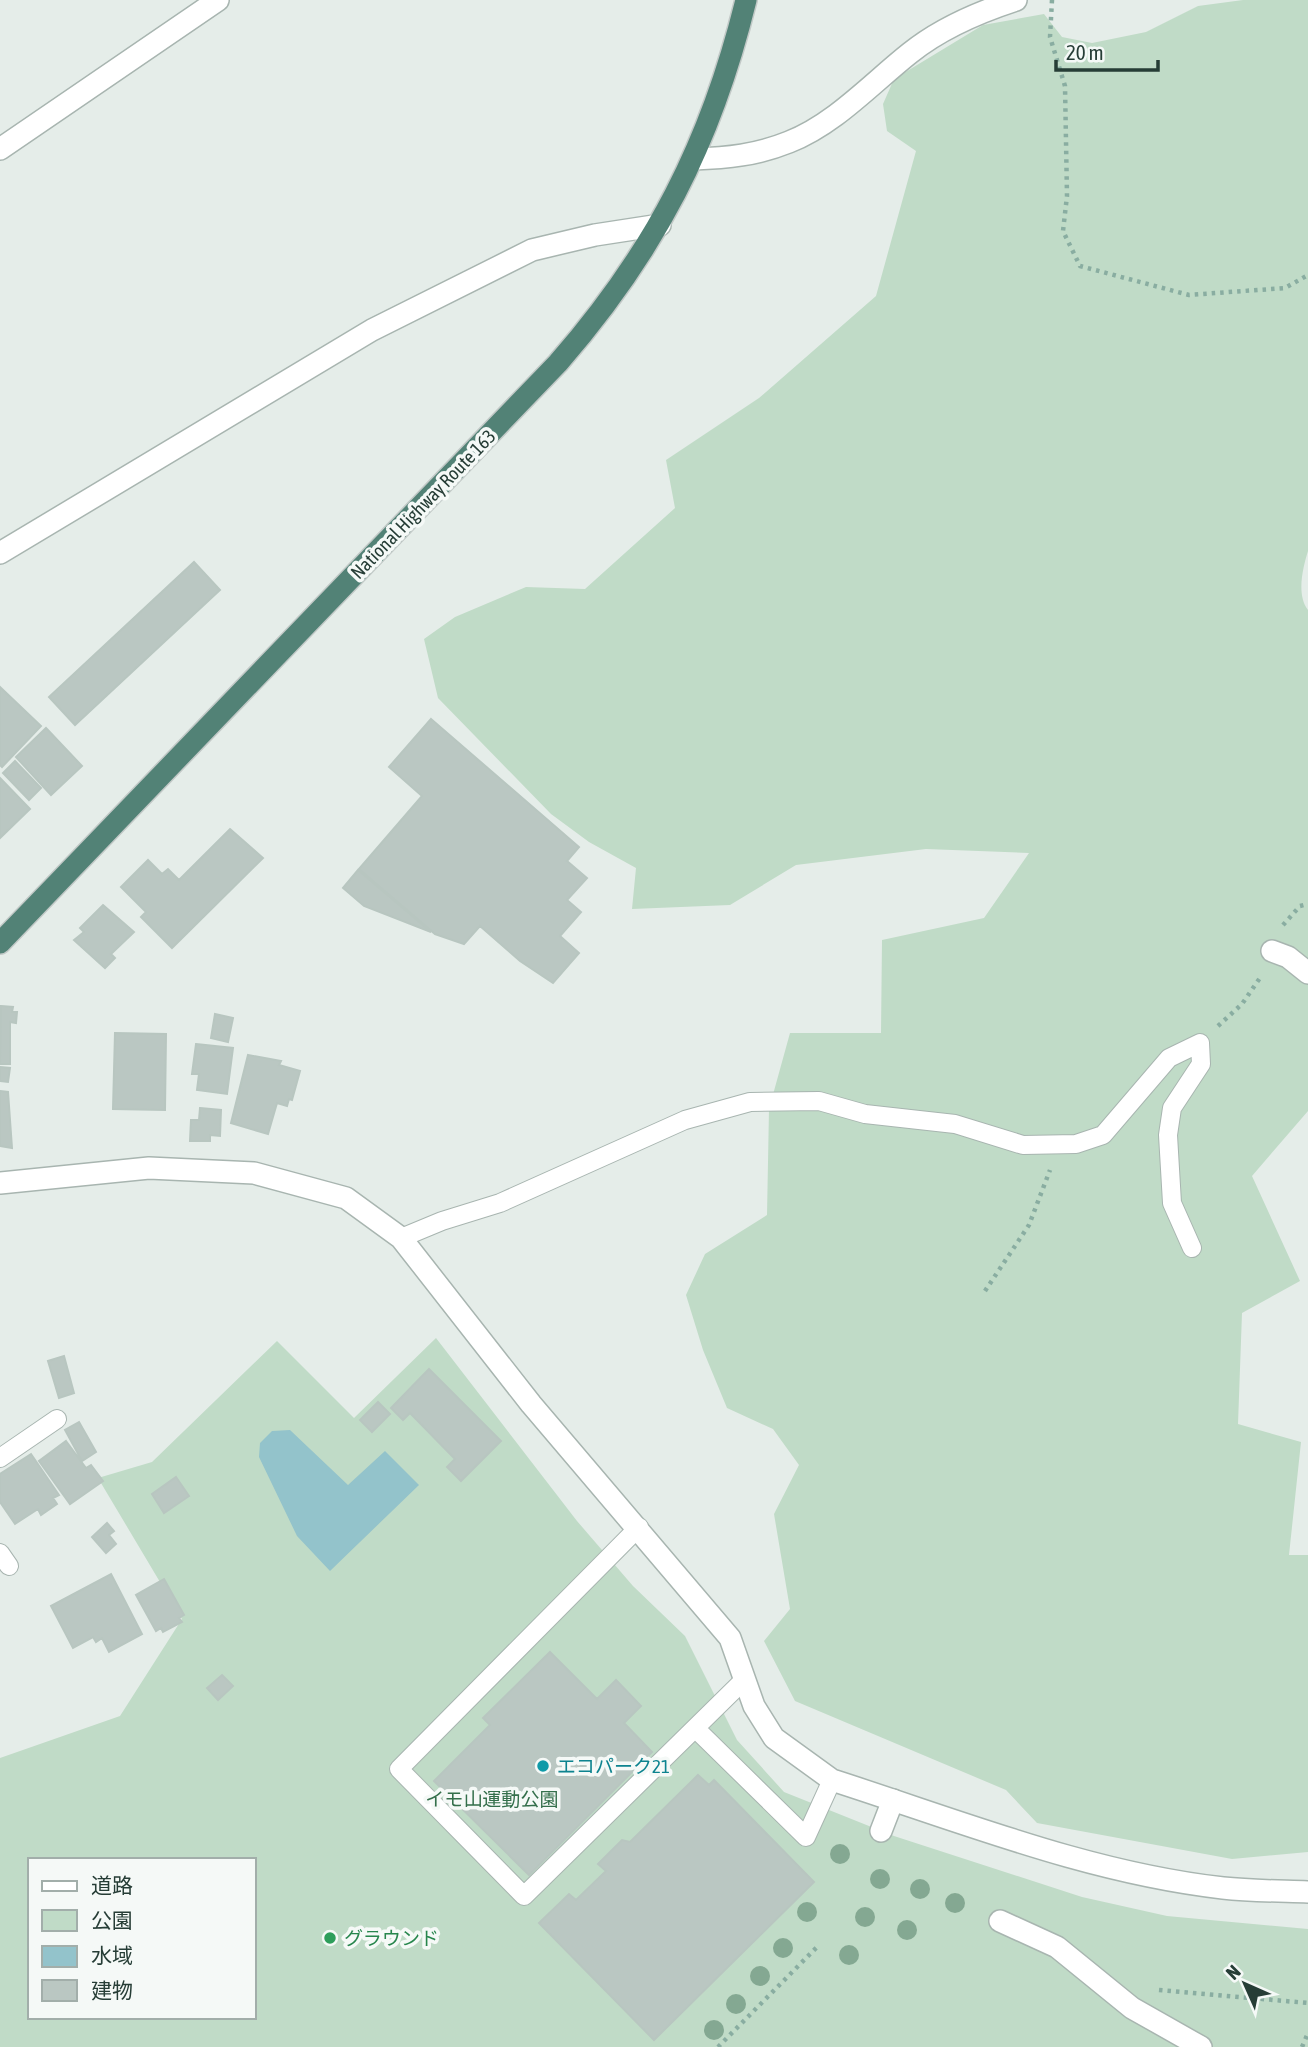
<svg xmlns="http://www.w3.org/2000/svg" width="1308" height="2047" font-family="'Asap Condensed','Noto Sans JP',sans-serif">
<style>
.green{fill:#c0dbc7;fill-rule:evenodd}
.water{fill:#93c3cb}
.building{fill:#bac7c2;stroke:#b8c6c0;stroke-width:2}
.lines{fill:none;stroke-linecap:round;stroke-linejoin:round}
.service-casing{stroke:#a8b5b0;stroke-width:20}
.pedestrian-casing{stroke:#a8b5b0;stroke-width:24}
.minor-casing{stroke:#a8b5b0;stroke-width:24}
.tertiary-casing{stroke:#a8b5b0;stroke-width:24}
.trunk-casing{stroke:#c2c9c7;stroke-width:24}
.path{stroke:#89ada1;stroke-width:4.5;stroke-dasharray:3.5 5;stroke-linecap:butt}
.service{stroke:#fff;stroke-width:18}
.pedestrian{stroke:#fff;stroke-width:21}
.minor{stroke:#fff;stroke-width:21}
.tertiary{stroke:#fff;stroke-width:21}
.trunk{stroke:#528276;stroke-width:21}
.tree{fill:#84a892}
.culture-dot{fill:#0f9aa8;stroke:#f5f9f7;stroke-width:2.5}
.leisure-dot{fill:#2e9e5b;stroke:#f5f9f7;stroke-width:2.5}
.labels{text-anchor:middle;stroke-width:7;stroke-linejoin:round;paint-order:stroke}
.street-label{font-size:19px;fill:#263d36;stroke:#f5f9f7}
.culture-label{font-size:19px;fill:#0d838f;stroke:#f5f9f7;text-anchor:start}
.park-label{font-size:19px;fill:#346f4b;stroke:#f5f9f7}
.leisure-label{font-size:19px;fill:#27864d;stroke:#f5f9f7;text-anchor:start}
</style>
<rect width="100%" height="100%" fill="#e5ede9"/>
<path class="green" d="M1243 0H1308V551C1303 567 1296 595 1308 610V1111L1252 1176 1300 1281 1242 1313 1238 1424 1301 1442 1289 1555H1308V1852L1232 1859 1037 1823 1006 1790 795 1701 764 1641 790 1609 774 1514 799 1465 773 1429 727 1408 703 1350 686 1295 705 1254 767 1215 769 1109 790 1033H881L882 940 984 918 1029 853 926 849 796 865 730 905 632 909 636 868 589 842 551 814 438 698 424 639 455 617 526 587 585 589 675 508 666 460 759 398 876 296 916 151 887 131 883 104 894 79 983 25 1044 14 1062 37 1092 43 1146 32 1198 6Z
M436 1338 577 1521 633 1586 685 1636 737 1740 784 1792 894 1836 1082 1897 1167 1916 1308 1929V2047H0V1758L120 1716 182 1619 98 1478 152 1462 277 1341 354 1418ZM30 1860H254V2017H30Z"/>
<path class="water" d="M290 1430 348 1485 385 1451 419 1485 330 1571 297 1536 259 1457 260 1443 272 1431Z"/>
<path class="building" d="M194 562 220 590 75 725 49 697Z
M0 687 41 726 2 767 0 765Z
M431 719 579 847 567 861 587 878 567 900 581 912 560 936 579 953 553 983 520 961 480 926 464 944 435 934 359 869 422 796 389 767Z
M46 728 82 766 51 795 16 757Z
M15 761 41 788 29 800 3 773Z
M0 778 30 809 0 838Z
M230 829 263 858 172 948 141 917 146 912 121 887 148 860 162 874 168 869 179 880Z
M358 870 431 932 364 906 343 888Z
M103 905 134 932 111 954 115 958 105 968 74 940 84 932 80 928Z
M1 1006 13 1007 12 1012H17L16 1023 10 1022V1064H0Z
M215 1014 233 1018 228 1042 211 1038Z
M115 1033 166 1034 165 1110 113 1109Z
M196 1044 233 1048 227 1094 197 1090 199 1074H192Z
M248 1055 281 1061 279 1065 300 1071 292 1100 289 1099 287 1106 277 1103 268 1134 231 1123Z
M0 1067 10 1068 8 1082 0 1081Z
M0 1091 8 1092 12 1148 0 1146Z
M200 1108 221 1110 220 1136 210 1135V1141H190L191 1120H199Z
M64 1356 74 1393 59 1398 48 1361Z
M429 1369 501 1441 461 1481 447 1467 455 1459 410 1413 403 1420 391 1408Z
M378 1402 390 1414 372 1432 360 1420Z
M79 1422 96 1452 82 1461 65 1430Z
M66 1441 86 1468 91 1465 103 1481 70 1504 39 1461Z
M31 1454 59 1495 53 1498 57 1504 41 1515 38 1509 15 1524 0 1502V1474Z
M176 1477 189 1496 164 1513 152 1494Z
M107 1523 114 1531 109 1535 116 1544 106 1553 92 1537Z
M111 1574 142 1634 109 1652 102 1638 96 1642 93 1637 73 1648 51 1606Z
M164 1579 184 1615 179 1618 182 1622 163 1632 161 1628 156 1631 136 1595Z
M550 1652 597 1699 616 1680 641 1706 624 1723 652 1752 529 1875 434 1781 490 1725 483 1718Z
M222 1675 233 1686 218 1700 207 1688Z
M698 1775 709 1785 714 1780 814 1882 654 2040 539 1923 569 1894 576 1900 606 1871 598 1864 622 1840 630 1842Z"/>
<g class="lines">
<defs>
<path id="service" d="M401 1238 442 1221 500 1203 685 1120 750 1102 819 1101 865 1114 955 1124 1023 1145 1076 1144 1103 1135 1169 1058 1200 1043 1201 1064 1172 1108 1168 1135 1172 1203 1192 1248
M0 1458 57 1419
M639 1527 399 1769 524 1896 745 1679
M0 1553 9 1566
M695 1728 806 1837 832 1780"/>
<path id="pedestrian" d="M881 1831 893 1800
M1000 1921 1057 1947 1132 2008 1201 2047"/>
<path id="minor" d="M0 149 218 0
M694 159C727 158 757 155 789 142 835 124 872 83 910 53 941 28 979 12 1016 0
M0 553 372 330 532 250 595 235 660 225
M1272 951 1288 957 1308 973"/>
<path id="tertiary" d="M0 1183 149 1168 254 1173 346 1198 401 1238 531 1404 730 1638 754 1706 774 1738 832 1780C960 1821 1089 1873 1223 1888 1251 1891 1280 1891 1308 1892"/>
<path id="trunk" d="M0 943 558 363C655 252 711 143 746 0"/>
</defs>
<use href="#service" class="service-casing"/>
<use href="#pedestrian" class="pedestrian-casing"/>
<use href="#minor" class="minor-casing"/>
<use href="#tertiary" class="tertiary-casing"/>
<use href="#trunk" class="trunk-casing"/>
<path class="path" d="M1052 0 1050 37 1065 86 1067 196 1063 231 1080 266 1189 295 1285 288 1308 275
M1283 925 1300 906 1308 904
M1218 1026 1242 1004 1262 975
M985 1291 1029 1225 1050 1170
M1159 1990 1308 2003
M718 2047 818 1946
M1302 2047 1308 2033"/>
<use href="#service" class="service"/>
<use href="#pedestrian" class="pedestrian"/>
<use href="#minor" class="minor"/>
<use href="#tertiary" class="tertiary"/>
<use href="#trunk" class="trunk"/>
</g>
<g class="tree">
<circle cx="840" cy="1854" r="10"/>
<circle cx="880" cy="1879" r="10"/>
<circle cx="920" cy="1889" r="10"/>
<circle cx="955" cy="1903" r="10"/>
<circle cx="807" cy="1912" r="10"/>
<circle cx="865" cy="1917" r="10"/>
<circle cx="907" cy="1930" r="10"/>
<circle cx="783" cy="1948" r="10"/>
<circle cx="849" cy="1955" r="10"/>
<circle cx="760" cy="1976" r="10"/>
<circle cx="736" cy="2004" r="10"/>
<circle cx="714" cy="2030" r="10"/>
</g>
<circle class="culture-dot" cx="543" cy="1766" r="7"/>
<circle class="leisure-dot" cx="330" cy="1938" r="7"/>
<g class="labels">
<g class="street-label">
<text transform="translate(423 504) rotate(-46)" y="7">National Highway Route 163</text>
</g>
<g class="culture-label">
<text x="557" y="1773">エコパーク21</text>
</g>
<g class="park-label">
<text x="492" y="1806">イモ山運動公園</text>
</g>
<g class="leisure-label">
<text x="344" y="1945">グラウンド</text>
</g>
</g>
<rect x="28" y="1858" width="228" height="161" fill="#f5f9f7" stroke="#a2aeaa" stroke-width="2"/>
<rect x="42" y="1881" width="35" height="10" fill="#ffffff" stroke="#a2aeaa" stroke-width="2"/>
<text x="91" y="1893" font-size="21" fill="#263d36">道路</text>
<rect x="42" y="1910" width="35" height="21" fill="#c0dbc7" stroke="#a2aeaa" stroke-width="2"/>
<text x="91" y="1928" font-size="21" fill="#263d36">公園</text>
<rect x="42" y="1946" width="35" height="21" fill="#93c3cb" stroke="#a2aeaa" stroke-width="2"/>
<text x="91" y="1963" font-size="21" fill="#263d36">水域</text>
<rect x="42" y="1980" width="35" height="21" fill="#bac7c2" stroke="#a2aeaa" stroke-width="2"/>
<text x="91" y="1998" font-size="21" fill="#263d36">建物</text>
<g transform="translate(1245 1984) rotate(315)" stroke="#f5f9f7" stroke-width="5" paint-order="stroke">
<path d="M0-5L12 26L0 18L-12 26Z" fill="#263d36"/>
<text y="-10" font-size="19" font-weight="bold" text-anchor="middle" fill="#263d36">N</text>
</g>
<path d="M1056 60v10h102v-10" fill="none" stroke="#263d36" stroke-width="3.5"/>
<text x="1066" y="60" font-size="21" fill="#263d36" stroke="#f5f9f7" stroke-width="5" paint-order="stroke">20 m</text>
</svg>
